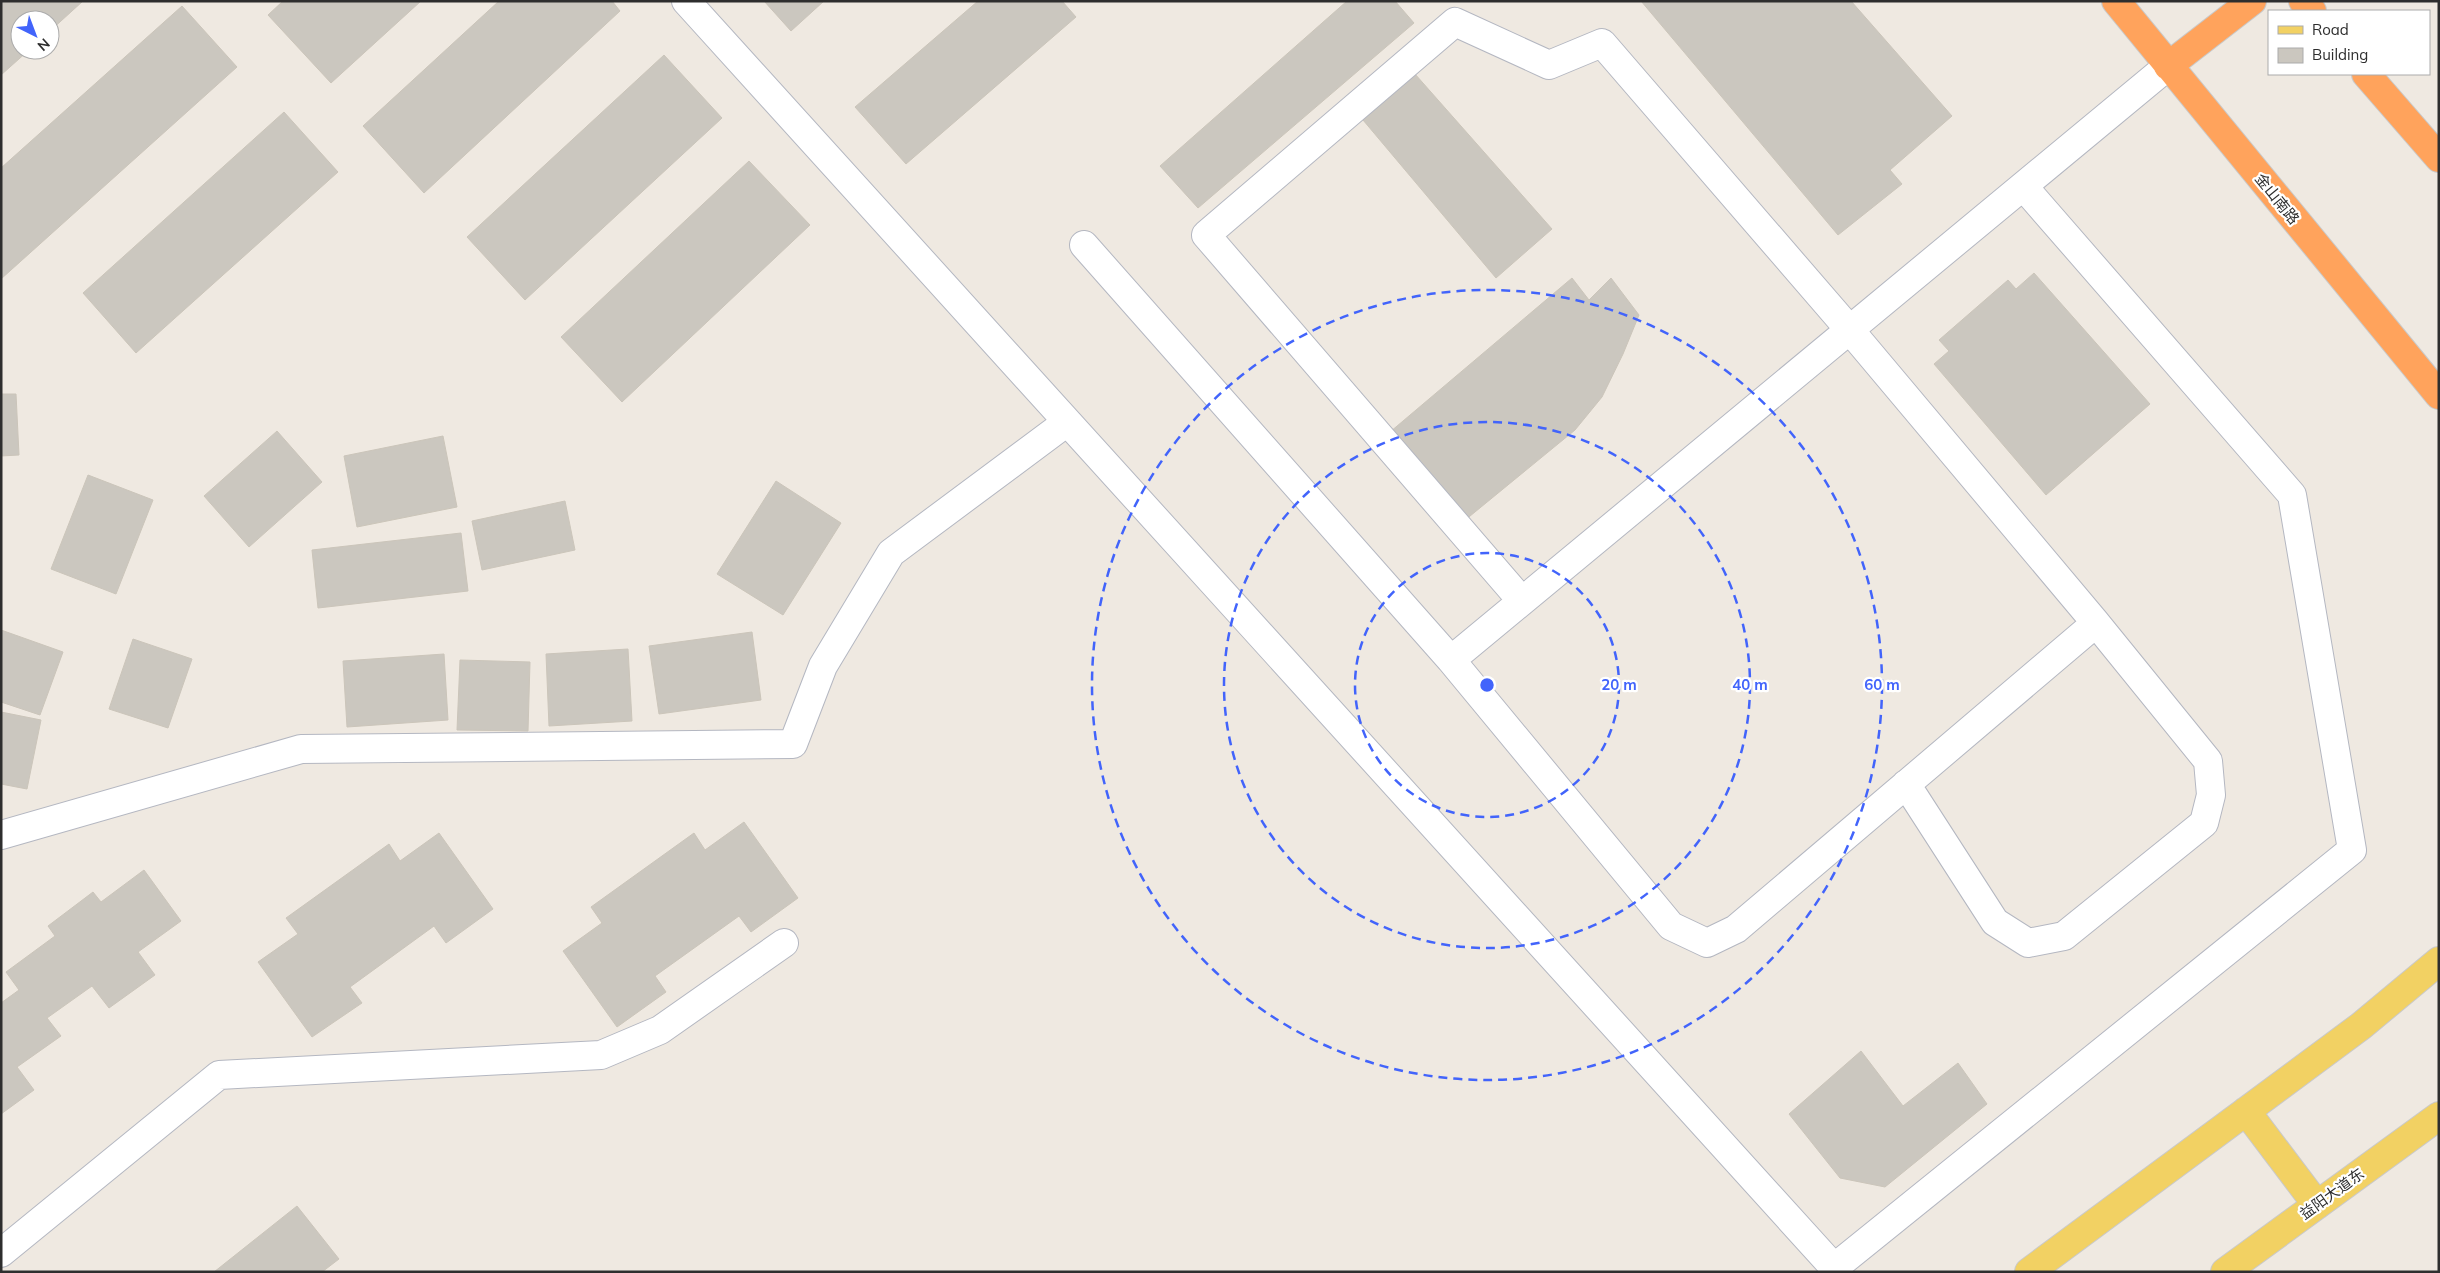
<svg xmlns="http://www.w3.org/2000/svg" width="2440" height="1273" font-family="Mulish,'Noto Sans SC',sans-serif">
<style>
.building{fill:#cbc7bf;stroke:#cbc5ba}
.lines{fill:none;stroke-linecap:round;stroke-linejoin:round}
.minor-casing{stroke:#b4b7c1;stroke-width:30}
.major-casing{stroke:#c9c9c9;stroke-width:30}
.highway-casing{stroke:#c9c9c9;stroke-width:30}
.minor{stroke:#fff;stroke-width:28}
.major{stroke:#f2d163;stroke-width:28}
.highway{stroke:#ffa35c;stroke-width:28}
.ring{fill:none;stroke:#4264fb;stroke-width:2.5;stroke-dasharray:9 6}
.labels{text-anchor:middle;stroke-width:4.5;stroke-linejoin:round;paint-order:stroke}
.street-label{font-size:15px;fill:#2e2e2e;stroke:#fff}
.centre{fill:#4264fb;stroke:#fff;stroke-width:2.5}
.ring-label{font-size:15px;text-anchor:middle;font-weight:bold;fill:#4264fb;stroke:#fff;stroke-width:4.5;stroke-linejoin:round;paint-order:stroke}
</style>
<rect width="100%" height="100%" fill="#efe9e1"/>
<path class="building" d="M1 1H83L50 31V20H20V50H29L1 75Z
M283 1H421L331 83 268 15Z
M499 1H612L620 11 424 193 363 126Z
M764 1H824L791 31Z
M978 1H1062L1076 17 906 164 855 107Z
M1347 1H1395L1414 23 1198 208 1160 166Z
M1641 1H1851L1952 116 1890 170 1902 184 1838 235Z
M182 6 237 67 1 279V168Z
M664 55 722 118 525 300 467 237Z
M1415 74 1552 229 1496 278 1363 120Z
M284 112 338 172 136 353 83 293Z
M749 161 810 225 622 402 561 337Z
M2034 273 2150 404 2046 495 1934 364 1949 351 1939 340 2008 280 2016 289Z
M1572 278 1589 300 1611 278 1639 315 1623 354 1602 397 1575 430 1464 521 1390 432Z
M1 394H16L19 455 1 456Z
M277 431 322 482 249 547 204 496Z
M443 436 457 507 357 527 344 456Z
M88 475 153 500 116 594 51 569Z
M776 481 841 523 783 615 717 574Z
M565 501 575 550 482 570 472 521Z
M461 533 468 591 318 608 312 550Z
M1 630 63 652 40 715 1 702Z
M752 632 761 700 659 714 649 646Z
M133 639 192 659 168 728 109 709Z
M628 649 632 721 549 726 546 654Z
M444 654 448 720 347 727 343 661Z
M460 660 530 662 528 731 457 730Z
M1 712 41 720 27 789 1 784Z
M744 822 798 898 751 932 739 916 655 976 666 992 617 1027 563 951 602 923 591 907 694 833 705 850Z
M439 833 493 909 446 943 434 926 350 987 362 1003 312 1037 258 962 298 934 286 918 389 844 400 861Z
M144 870 181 921 138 952 155 975 109 1008 92 986 47 1018 61 1036 17 1067 34 1090 1 1114V1003L19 990 6 972 55 936 48 926 93 892 101 902Z
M1861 1051 1903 1106 1958 1063 1987 1104 1885 1187 1840 1178 1789 1114Z
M297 1206 339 1259 322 1272H214Z"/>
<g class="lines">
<defs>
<path id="minor" d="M686 1 1838 1272
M1084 245 1451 660
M1522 601 1206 235 1455 22 1549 65 1602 43 1849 329 2096 623 1736 929 1707 943 1671 926 1451 660 2168 66
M1906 784 1995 922 2028 943 2064 936 2204 823 2211 795 2208 761 2096 623
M1 835 301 749 793 744 823 666 891 553 1067 422
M1 1253 219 1075 601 1055 660 1030 784 943
M1834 1268 2352 850 2292 495 2023 186"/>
<path id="major" d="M2246 1111 2317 1205
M2029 1272 2361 1026 2439 961
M2225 1272 2439 1116"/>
<path id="highway" d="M2116 1 2439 395
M2303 1 2312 11
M2168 66 2252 1
M2366 74 2439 158"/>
</defs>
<use href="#minor" class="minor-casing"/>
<use href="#major" class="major-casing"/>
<use href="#highway" class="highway-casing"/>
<use href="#minor" class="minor"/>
<use href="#major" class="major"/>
<use href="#highway" class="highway"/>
</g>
<g class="ring">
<circle cx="1487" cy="685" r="132"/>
<circle cx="1487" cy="685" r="263"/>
<circle cx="1487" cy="685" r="395"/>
</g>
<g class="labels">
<g class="street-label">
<text transform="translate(2277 199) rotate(51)" y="5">金山南路</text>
<text transform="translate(2332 1194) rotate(-36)" y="5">益阳大道东</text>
</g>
</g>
<circle cx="1487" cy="685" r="8" class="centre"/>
<g class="ring-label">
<text x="1619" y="690">20 m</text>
<text x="1750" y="690">40 m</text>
<text x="1882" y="690">60 m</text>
</g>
<rect width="2440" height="1273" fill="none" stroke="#2e2e2e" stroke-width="5"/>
<rect x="2268" y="10" width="162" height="65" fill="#ffffff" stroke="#ababab"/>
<rect x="2278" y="26" width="25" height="8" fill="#f2d163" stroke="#ababab"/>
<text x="2312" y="35" font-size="15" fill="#2e2e2e">Road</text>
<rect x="2278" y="48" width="25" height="15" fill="#cbc7bf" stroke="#ababab"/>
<text x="2312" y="60" font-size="15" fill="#2e2e2e">Building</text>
<g transform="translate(35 35) rotate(138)"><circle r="24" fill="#ffffff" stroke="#ababab"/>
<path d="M0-4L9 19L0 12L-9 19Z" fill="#4264fb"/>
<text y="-8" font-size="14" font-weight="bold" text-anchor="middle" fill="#2e2e2e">N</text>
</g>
</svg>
